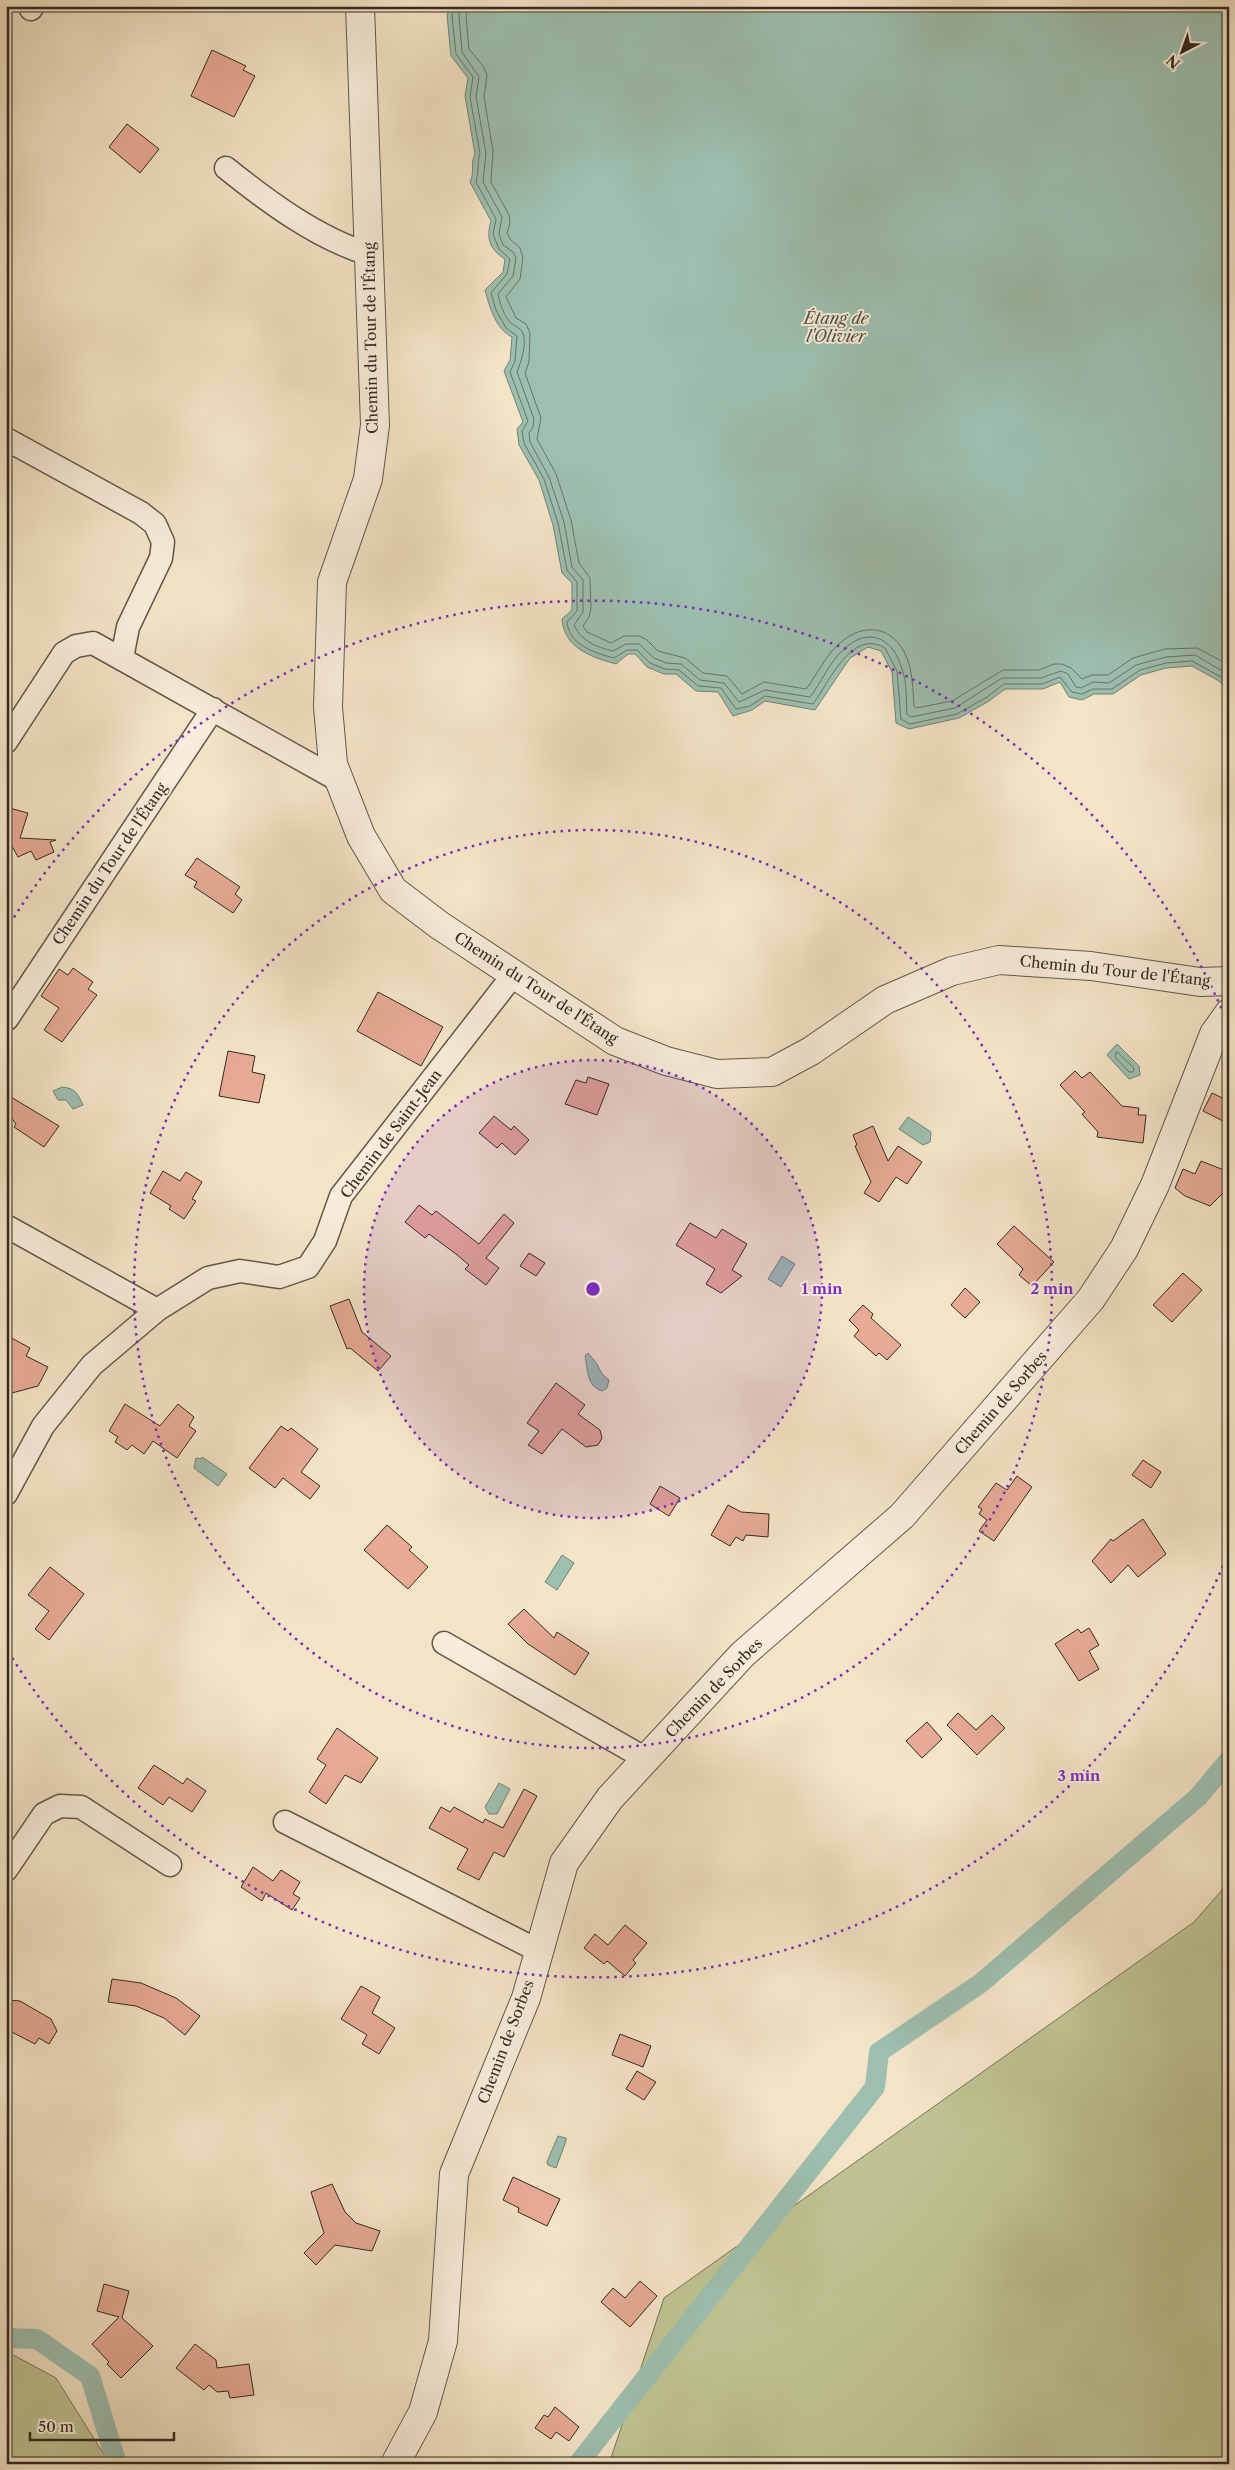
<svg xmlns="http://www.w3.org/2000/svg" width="1235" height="2470" font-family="'Libre Caslon Text',serif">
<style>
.green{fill:#bfc393;stroke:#78765a}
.water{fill:#9dbfaf;stroke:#728376}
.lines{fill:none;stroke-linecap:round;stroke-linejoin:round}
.shore{stroke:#687468;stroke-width:1}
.canal{stroke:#9dbfaf;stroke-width:20}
.building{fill:#e7aa95;stroke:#322a20}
.minor-casing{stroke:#62584a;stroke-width:25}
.tertiary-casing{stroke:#62584a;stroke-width:30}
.minor{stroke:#f8eddb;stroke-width:22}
.tertiary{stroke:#f8eddb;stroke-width:28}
.ring{fill:none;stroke:#7b2cbf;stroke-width:2.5;stroke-dasharray:2.5 5}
.labels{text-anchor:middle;stroke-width:4;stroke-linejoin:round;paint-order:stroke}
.street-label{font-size:15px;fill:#322a20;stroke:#f8eddb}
.water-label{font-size:16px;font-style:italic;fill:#4d4f44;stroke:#f8eddb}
.centre{fill:#7b2cbf;stroke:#f8eddb;stroke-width:2.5}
.ring-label{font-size:15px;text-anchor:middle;font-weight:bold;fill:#7b2cbf;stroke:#f8eddb;stroke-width:4;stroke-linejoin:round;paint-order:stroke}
</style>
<rect width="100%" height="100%" fill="#f4e4c7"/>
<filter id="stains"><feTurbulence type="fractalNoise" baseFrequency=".004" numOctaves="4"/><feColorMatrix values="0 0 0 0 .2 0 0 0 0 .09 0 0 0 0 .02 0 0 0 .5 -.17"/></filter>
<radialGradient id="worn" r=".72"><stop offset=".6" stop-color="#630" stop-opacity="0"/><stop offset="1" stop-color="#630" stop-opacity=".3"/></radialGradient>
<path class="green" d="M1229 1882V2464H609L664 2298 1194 1922Z
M6 2351 56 2378 110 2464H6Z"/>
<path class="water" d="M449 6H1229V691L1219 681 1192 666 1166 668 1141 675 1113 694H1094L1082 700 1069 697 1060 682 1043 689H1005L989 701 959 718 909 729 896 723 892 672 881 651 868 647 850 658 815 710 765 701 752 710 733 716 718 692 696 691 676 674H664L647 667 635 654H628L616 664C591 657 564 648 562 619L572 610V583L562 573 553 525 539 480 519 445 517 429 523 422 504 371 510 360 512 337C495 328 490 308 485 290L503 272 505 259C489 249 486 238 491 221L470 182C475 172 470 163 475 154L465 96 468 78 451 56 447 15Z
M1117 1044 1139 1066 1140 1075 1129 1079 1107 1055Z
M62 1087C76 1088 78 1095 83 1105L73 1109 66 1100H58L53 1091Z
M908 1117 931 1132 930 1142 923 1145 899 1129Z
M782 1256 795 1264 781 1287 768 1279Z
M588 1353 597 1364 602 1374 609 1380 607 1388 602 1391C586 1386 588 1369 585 1356Z
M202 1457 227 1474 218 1486 194 1468 196 1458 201 1459Z
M562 1555 574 1563 557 1590 545 1582Z
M499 1783 510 1789 497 1814H489L485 1807Z
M558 2136 566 2138V2141L556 2168 548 2165 547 2162Z"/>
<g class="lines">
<path class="shore" d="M454 6 452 16 456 54 473 77 470 97 480 153C477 163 479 172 476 182L496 219 493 234 499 249 510 259 507 274 491 293 496 310 506 328 517 336 515 361 510 372 528 421 522 431 524 443 544 479 558 523 567 570 577 582V611L567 622C569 645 595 653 614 658L627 650H637L650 663 665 669 679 670 698 686 721 688 736 709 750 706 765 696 813 704C829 683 851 628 885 648L897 671 901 719 910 724 957 714 987 697 1004 684H1042L1060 677 1072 692 1082 694 1093 689H1112L1140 670 1166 663 1192 661 1221 677 1229 684
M460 6 459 16 462 52 479 77 476 97 486 153 483 182 502 217 499 234 503 245 513 252 516 258 513 276 498 294C500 304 504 316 511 323 515 327 520 327 523 333 527 344 521 362 517 372L534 419 533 427 529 433 530 442 549 477 564 522 572 567 583 580V612L574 625C581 641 596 647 613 651L626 644H639L654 658 666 663 681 664 700 680 724 683 739 702 765 690 810 697C821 683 829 663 843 650 868 626 893 637 902 669 907 682 906 700 907 714L911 717 955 708 1002 678H1041L1061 671 1068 674 1076 687 1081 688 1093 682 1109 683 1136 665 1166 657 1195 655 1229 675
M468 6 466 17 469 49 483 66 487 75 484 97 493 151 491 182 509 215 510 223 507 233 510 239 520 248 523 258 520 279 506 297 516 318 526 324 530 333 529 362 525 373 541 418 537 439 556 474 571 520 579 563 590 578 591 608 589 617 583 626 587 632 611 643 624 636H639L647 640 658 651 685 658 703 673 727 676 742 694 764 682 806 689C817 675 825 656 838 645 867 617 901 629 910 668 913 680 913 694 914 706L916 708 952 701 1003 670H1039L1054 664H1062L1071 668 1082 679 1092 675H1108L1133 658 1165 649 1197 648 1229 665
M1117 1052 1134 1068 1133 1072H1129L1115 1057Z"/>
<path class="canal" d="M6 2338 37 2339 90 2376 117 2464
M578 2464 875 2087 879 2052 981 1983 1198 1797 1229 1760"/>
</g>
<path class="building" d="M212 50 246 66 243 70 255 76 234 117 191 96Z
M127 124 159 149 140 173 109 147Z
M6 807 28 813 20 838 56 840 50 842 54 852 36 860 31 851 18 857 6 835Z
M197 858 240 887 235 894 242 900 233 913 194 887 197 882 185 875Z
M73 968 93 982 88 989 97 995 62 1042 44 1030 59 1008 41 996 59 969 68 975Z
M378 992 443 1027 421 1066 357 1031Z
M228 1051 255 1056 252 1072 265 1075 259 1103 219 1096Z
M1075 1071 1082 1078 1090 1072 1122 1106 1139 1108 1138 1115H1146L1143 1143 1097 1137 1098 1132 1082 1114 1085 1112 1060 1085Z
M588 1077 609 1084 597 1115 565 1104 576 1080 586 1083Z
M1212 1093 1229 1101V1124L1203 1111Z
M6 1094 59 1126 44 1147 14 1127 16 1124 6 1110Z
M494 1116 511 1130 514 1126 529 1140 515 1155 502 1143 497 1148 479 1133Z
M873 1126 888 1161 898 1146 922 1162 907 1184 896 1177 879 1202 864 1193 871 1182 855 1146 857 1145 853 1135Z
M1201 1161 1229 1172V1187L1210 1206 1185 1196 1175 1188 1183 1169 1195 1174Z
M163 1171 180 1181 186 1172 202 1182 192 1199 196 1201 184 1219 169 1209 171 1206 150 1193Z
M419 1205 432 1215 436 1211 479 1244 504 1214 514 1223 486 1258 499 1268 486 1285 465 1269 469 1265 456 1254 429 1234 425 1238 405 1222Z
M690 1223 716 1238 722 1229 747 1244 732 1270 742 1276 721 1293 706 1284 715 1269 676 1245Z
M1014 1226 1054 1262 1032 1286 1019 1275 1023 1269 997 1244Z
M529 1253 545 1263 536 1276 520 1266Z
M1183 1273 1202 1290 1172 1322 1153 1305Z
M965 1288 980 1302 965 1318 951 1305Z
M349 1299 362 1332 391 1356 378 1371 350 1348 347 1349 330 1306Z
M863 1305 873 1314 871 1318 901 1345 887 1360 879 1353 876 1356 854 1336 859 1330 849 1320Z
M6 1335 30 1348 26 1356 48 1367 38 1386 12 1393 6 1372Z
M556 1383 585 1405 578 1414 600 1430 602 1438 598 1445 586 1447 562 1429 542 1454 528 1445 539 1431 527 1423Z
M125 1404 160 1426 178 1404 194 1417 189 1426 196 1431 177 1458 153 1441 144 1454 132 1445 127 1450 115 1442 118 1437 109 1431Z
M281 1426 288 1431 291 1428 318 1449 301 1472 320 1486 310 1499 283 1478 275 1488 249 1468Z
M1143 1460 1161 1472 1151 1488 1132 1475Z
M1017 1476 1032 1487 994 1541 979 1531 987 1520 979 1514 982 1509 978 1507 996 1483 1007 1490Z
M660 1486 680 1498 669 1516 650 1504Z
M728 1505 741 1512 769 1514 768 1537 746 1535 743 1541 736 1537 730 1546 711 1535Z
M1143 1519 1166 1554 1138 1577 1128 1565 1111 1583 1092 1561 1111 1539 1113 1541Z
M387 1525 412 1547 409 1550 428 1567 408 1589 364 1550Z
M50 1567 84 1594 49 1640 35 1629 49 1611 28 1595Z
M524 1609 554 1638 557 1632 589 1653 575 1675 528 1644 508 1624Z
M1089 1628 1099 1645 1089 1651 1099 1669 1079 1681 1055 1644 1078 1629 1081 1633Z
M958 1713 976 1730 992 1715 1005 1728 977 1755 947 1725Z
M927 1722 942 1739 922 1758 906 1741Z
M337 1728 378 1758 361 1783 345 1775 326 1804 309 1792 326 1765 317 1759Z
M154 1765 183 1784 187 1778 206 1791 192 1812 169 1797 163 1805 138 1788Z
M524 1789 537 1796 504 1857 494 1852 479 1880 457 1869 468 1849 429 1828 441 1807 450 1812 454 1807 483 1823 485 1819 503 1828Z
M253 1867 273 1881 281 1870 300 1882 293 1894 300 1898 292 1910 266 1893 262 1901 241 1887Z
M625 1925 647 1943 633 1960 636 1963 625 1976 607 1961 604 1964 584 1948 595 1934 608 1945Z
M112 1979 141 1983 176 1998 200 2016 185 2035 164 2018 136 2006 108 2002Z
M361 1986 380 1997 372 2013 395 2028 379 2054 362 2044 367 2035 341 2019Z
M6 2000 20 2001 51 2019 57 2031 49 2044 39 2038 35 2044 6 2029Z
M620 2034 651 2046 643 2067 612 2055Z
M637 2071 656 2082 644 2100 626 2089Z
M513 2177 560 2199 547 2226 518 2212 519 2208 503 2200Z
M332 2184 345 2212 356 2223 380 2231 372 2251 335 2245 316 2265 304 2253 324 2233 311 2192Z
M640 2281 657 2296 630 2327 601 2302 613 2288 625 2298Z
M104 2284 129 2291 122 2318 153 2346 121 2378 107 2364 109 2362 92 2344 119 2317 97 2311Z
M195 2344 216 2360 217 2368 249 2364 254 2395 230 2398 228 2391 217 2392 209 2385 204 2390 176 2368Z
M555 2407 579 2427 569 2441 556 2432 551 2439 535 2428 544 2415 548 2417Z"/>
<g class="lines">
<defs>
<path id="minor" d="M31 9 33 6
M226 168C267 201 318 239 369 254
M6 439 141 513 155 524 163 542 161 558 128 627 122 658
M6 742 64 653 76 646 93 643 340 781
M7 1019 213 709
M6 1226 157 1310
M6 1494 43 1426 92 1365 157 1310 208 1278 240 1271 279 1277 308 1267 325 1241 341 1196 514 974
M444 1643 646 1759
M285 1822 539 1951
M6 1870 44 1814 60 1806 81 1807 170 1865"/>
<path id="tertiary" d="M360 6 375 425 368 479 332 582 328 707 333 764 361 836 393 890 439 925 615 1041 666 1061 717 1074 772 1072 811 1051 885 1000 952 971 999 960 1091 966 1200 982 1229 981
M395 2464 423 2412 443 2341 454 2174 526 1998 564 1863 610 1798 743 1654 902 1516 1091 1299 1124 1249 1155 1185 1214 1034 1229 1013"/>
</defs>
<use href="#minor" class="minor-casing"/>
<use href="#tertiary" class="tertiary-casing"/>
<use href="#minor" class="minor"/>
<use href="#tertiary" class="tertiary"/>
</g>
<circle cx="593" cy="1289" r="229" fill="#7b2cbf" fill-opacity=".12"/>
<g class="ring">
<circle cx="593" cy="1289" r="229"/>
<circle cx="593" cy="1289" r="459"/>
<path d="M1229 1552A688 688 0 0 1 6 1648M6 930A688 688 0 0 1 1229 1026"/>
</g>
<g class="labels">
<g class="street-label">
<text transform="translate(371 338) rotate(-91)" y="5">Chemin du Tour de l'Étang</text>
<text transform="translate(110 864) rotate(-56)" y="5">Chemin du Tour de l'Étang</text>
<text transform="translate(1115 971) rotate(6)" y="5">Chemin du Tour de l'Étang</text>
<text transform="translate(536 988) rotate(33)" y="5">Chemin du Tour de l'Étang</text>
<text transform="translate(391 1134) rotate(-53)" y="5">Chemin de Saint-Jean</text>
<text transform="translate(1001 1403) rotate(-49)" y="5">Chemin de Sorbes</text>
<text transform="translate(714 1688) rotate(-46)" y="5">Chemin de Sorbes</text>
<text transform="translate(506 2042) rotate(-69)" y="5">Chemin de Sorbes</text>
</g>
<g class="water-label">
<text x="836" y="324">Étang de<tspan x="836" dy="18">l'Olivier</tspan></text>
</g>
</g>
<circle cx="593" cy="1289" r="8" class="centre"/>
<g class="ring-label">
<text x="822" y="1294">1 min</text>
<text x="1052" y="1294">2 min</text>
<text x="1079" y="1781">3 min</text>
</g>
<rect width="1235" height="2470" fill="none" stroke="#f4e4c7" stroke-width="25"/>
<rect x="8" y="8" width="1220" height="2455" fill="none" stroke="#322a20" stroke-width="2.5"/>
<rect x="12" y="12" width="1210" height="2445" fill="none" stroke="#322a20"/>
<g transform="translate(1182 52) rotate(221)" stroke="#f8eddb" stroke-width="4" paint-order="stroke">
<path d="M0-4L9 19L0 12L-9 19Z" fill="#322a20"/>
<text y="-8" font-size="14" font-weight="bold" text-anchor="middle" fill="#322a20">N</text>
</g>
<path d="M30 2432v8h144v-8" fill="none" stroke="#322a20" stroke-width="2.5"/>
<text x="38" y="2432" font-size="15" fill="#322a20" stroke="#f8eddb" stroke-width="4" paint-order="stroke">50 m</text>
<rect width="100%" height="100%" filter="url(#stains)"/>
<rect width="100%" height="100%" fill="url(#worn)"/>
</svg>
